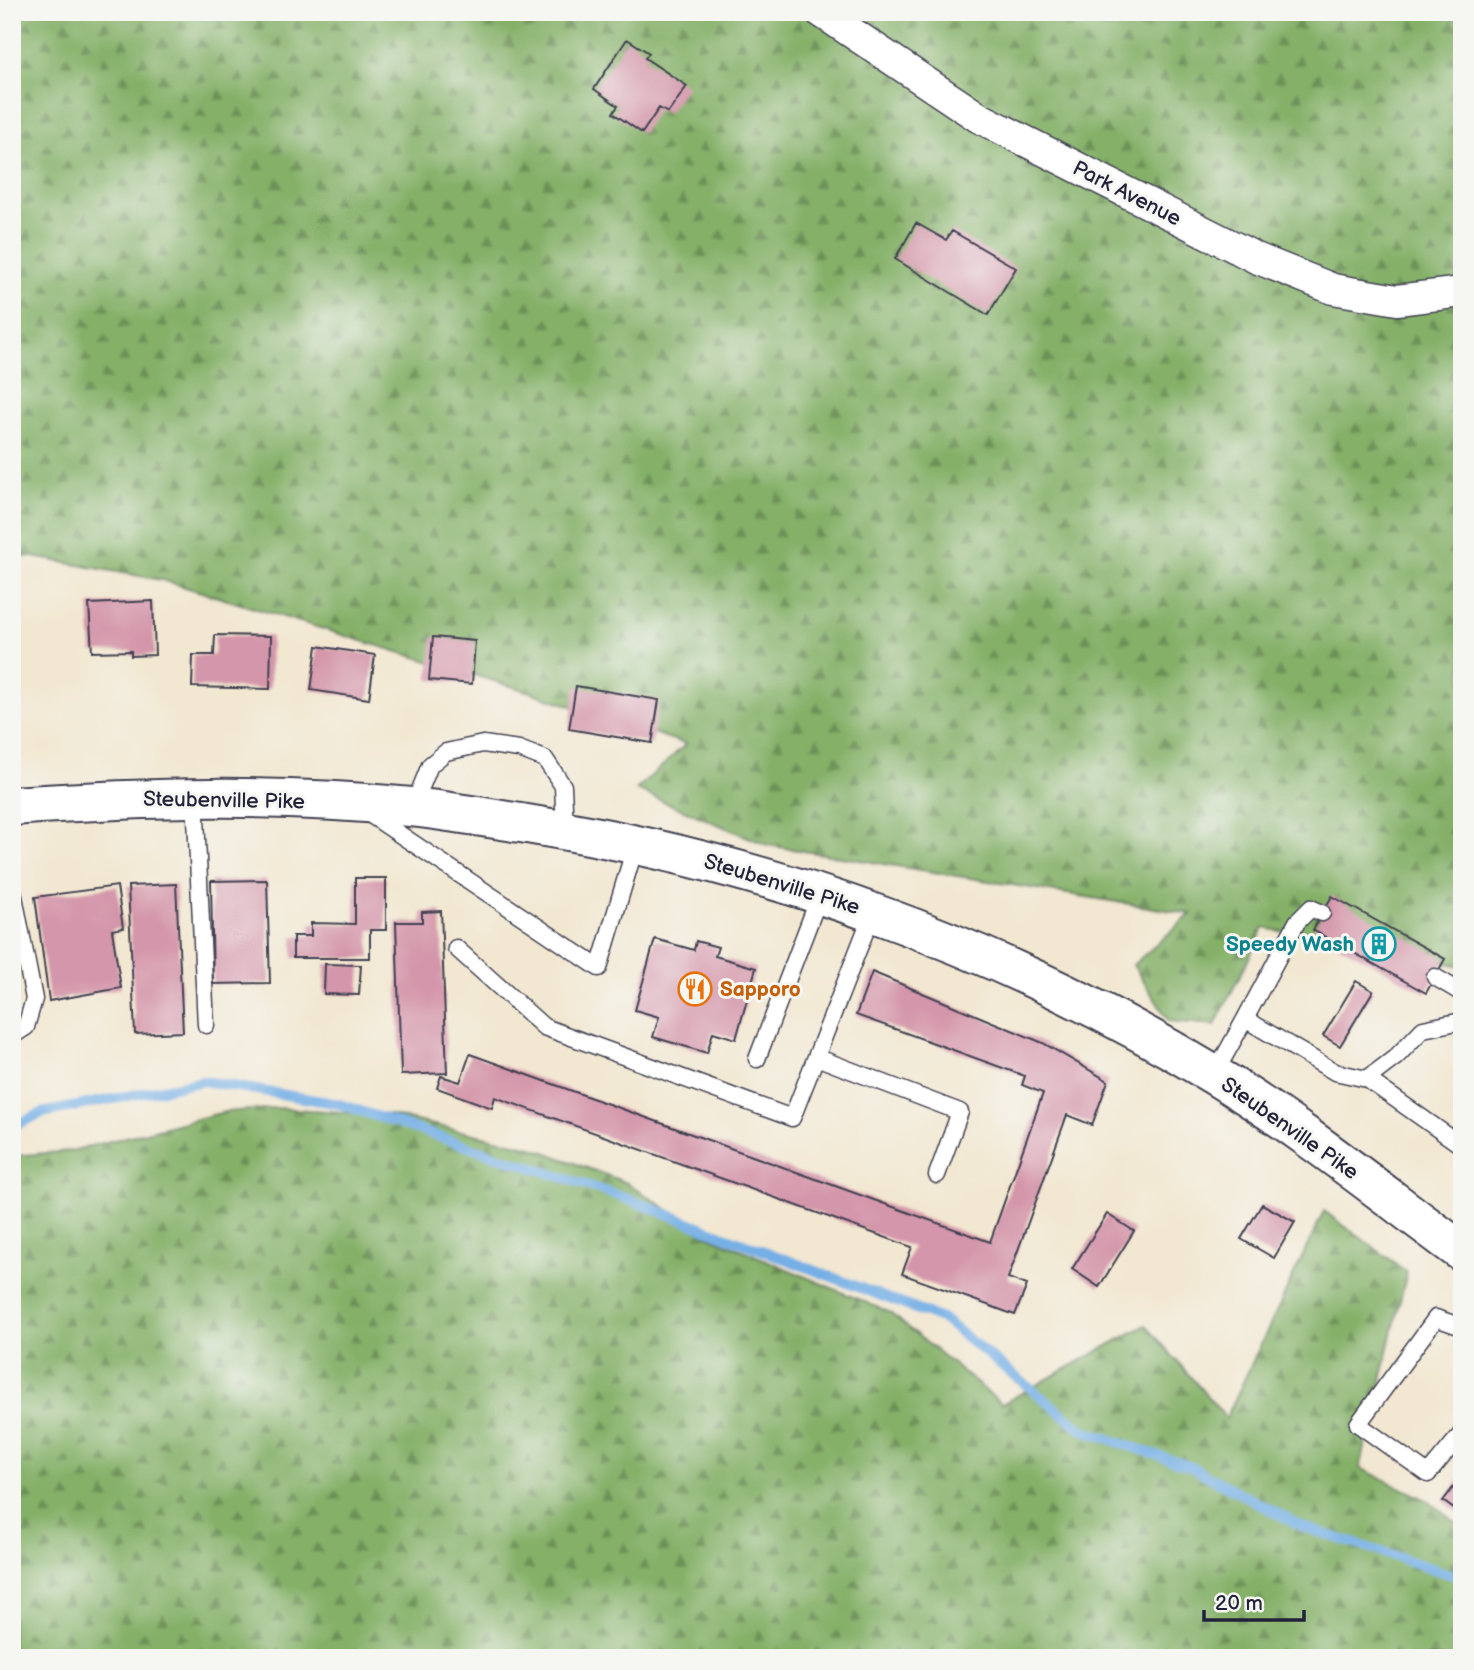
<svg xmlns="http://www.w3.org/2000/svg" width="1474" height="1670" font-family="'Balsamiq Sans',sans-serif">
<style>
.forest{fill:url(#forest-firs);stroke:#536952;stroke-width:2}
.lines{fill:none;stroke-linecap:round;stroke-linejoin:round}
.stream{stroke:#74afe5;stroke-width:10}
.building{fill:#d496aa}
.service-casing{stroke:#414051;stroke-width:19}
.minor-casing{stroke:#414051;stroke-width:33}
.secondary-casing{stroke:#414051;stroke-width:42}
.service{stroke:#fff;stroke-width:16}
.minor{stroke:#fff;stroke-width:30}
.secondary{stroke:#fff;stroke-width:38}
.labels{text-anchor:middle;stroke-width:6;stroke-linejoin:round;paint-order:stroke}
.street-label{font-size:21px;fill:#22223b;stroke:#f6f6f2}
.culture-label{font-size:21px;font-weight:bold;fill:#0d838f;stroke:#f6f6f2;text-anchor:end}
.food-label{font-size:21px;font-weight:bold;fill:#c56008;stroke:#f6f6f2;text-anchor:start}
</style>
<defs>
<pattern id="forest-firs" width="22" height="20" patternUnits="userSpaceOnUse" patternTransform="scale(1.75)"><rect width="22" height="20" fill="#84b068"/><path d="M5 1l3.5 6h-7zM16 11l3.5 6h-7z" fill="#6c8f57"/></pattern>
</defs>
<rect width="100%" height="100%" fill="#f6f6f2"/>
<filter id="ink" filterUnits="userSpaceOnUse"><feTurbulence type="fractalNoise" baseFrequency=".0143" numOctaves="2"/><feDisplacementMap in="SourceGraphic" scale="14" xChannelSelector="R" yChannelSelector="G"/><feConvolveMatrix kernelMatrix="1 2 1 2 8 2 1 2 1" color-interpolation-filters="sRGB"/></filter>
<filter id="wash" filterUnits="userSpaceOnUse"><feTurbulence type="fractalNoise" baseFrequency=".00686" numOctaves="4" result="noise"/><feDisplacementMap in="SourceGraphic" scale="28" xChannelSelector="R" yChannelSelector="G"/><feGaussianBlur stdDeviation="1.57" result="paint"/><feColorMatrix in="noise" values="0 0 0 0 0 0 0 0 0 0 0 0 0 0 0 0 0 1.4 0 .05"/><feComposite in="paint" operator="in"/></filter>
<g filter="url(#wash)">
<rect width="100%" height="100%" fill="#f2e7d0"/>
<path class="forest" d="M12 12H1462V966L1264 928 1215 1025 1169 1021 1133 965 1191 914 767 845 636 790 686 744 530 692 162 580 28 556 12 560Z
M278 1108 389 1115 532 1147 627 1183 709 1236 889 1312 1002 1404 1146 1325 1226 1418 1324 1211 1407 1272 1360 1468 1427 1500 1462 1527V1658H12V1156L71 1151 224 1112Z"/>
<g class="lines">
<path class="stream" d="M12 1127 42 1113 203 1081 339 1104 631 1200 944 1320 1083 1430 1191 1467 1303 1527 1462 1578"/>
</g>
<g id="blocks">
<path class="building" d="M627 39 649 53 645 58 687 86 668 113 659 108 642 133 613 113 618 106 594 89Z
M916 223 946 240 952 231 1016 268 988 315 895 259Z
M153 601 155 655 131 656V651L92 652 89 604Z
M215 635 271 636 270 689 192 687 193 655H214Z
M433 637 475 641 472 684 429 680Z
M317 646 375 655 369 699 311 690Z
M576 686 659 700 652 743 569 729Z
M355 878H386V930H370V958H293V936H311V923L355 924Z
M267 880 270 983 213 984 211 881Z
M176 884 183 1032 135 1034 128 886Z
M117 886 123 928 112 930 121 988 49 1001 35 897Z
M1332 896 1445 959 1426 993 1313 930Z
M441 911 447 1073 401 1075 396 922H422V912Z
M655 939 694 950 696 941 718 947 715 956 756 968 736 1039 713 1032 707 1053 653 1037 659 1017 635 1010Z
M325 964 361 965 359 995 324 994Z
M872 972 1043 1043 1108 1081 1092 1125 1067 1115 1008 1278 1027 1285 1015 1315 902 1274 912 1247 495 1097 492 1108 437 1088 441 1076 460 1082 470 1054 990 1242 1043 1093 1022 1085 1025 1076 856 1015Z
M1356 981 1373 991 1340 1046 1323 1036Z
M1262 1204 1295 1222 1274 1258 1241 1239Z
M1107 1214 1134 1231 1099 1287 1072 1269Z
M1462 1476V1515L1443 1501Z"/>
</g>
</g>
<g filter="url(#ink)">
<use href="#blocks" fill-opacity="0" stroke="#414051" stroke-width="2"/>
<g class="lines">
<defs>
<path id="service" d="M195 797 206 1025
M413 807 430 765 446 752 483 744 519 749 545 759 563 786 565 830
M368 813 599 968 636 844
M12 886 34 999 26 1027 12 1036
M456 948 544 1027 792 1118 873 912
M1435 977 1462 993
M1245 1019 1297 922 1311 908 1322 913
M816 1057 960 1112 937 1175
M757 1059 820 895
M1214 1075 1245 1019 1335 1072 1367 1079 1462 1146
M1367 1079 1396 1057 1423 1029 1462 1021
M1462 1327 1436 1318 1358 1424 1428 1474 1462 1433"/>
<path id="minor" d="M821 12 978 117 1256 258 1333 289 1397 300 1462 292"/>
<path id="secondary" d="M12 806C145 797 278 793 411 807 450 811 488 818 527 824 768 863 1004 947 1214 1075 1300 1127 1380 1192 1462 1252"/>
</defs>
<use href="#service" class="service-casing"/>
<use href="#minor" class="minor-casing"/>
<use href="#secondary" class="secondary-casing"/>
<use href="#service" class="service"/>
<use href="#minor" class="minor"/>
<use href="#secondary" class="secondary"/>
</g>
</g>
<defs>
<symbol id="building-ring" viewBox="-11 -11 22 22"><circle r="9.5" fill="#f6f6f2" stroke="#0f9aa8" stroke-width="1.5"/><path d="M-4-6H4V6H1V3H-1V6H-4ZM-2.5-4.3h1.7v1.8h-1.7ZM.8-4.3h1.7v1.8H.8ZM-2.5-1h1.7V.8h-1.7ZM.8-1h1.7V.8H.8Z" fill="#0f9aa8"/></symbol>
<symbol id="restaurant-ring" viewBox="-11 -11 22 22"><circle r="9.5" fill="#f6f6f2" stroke="#e8710a" stroke-width="1.5"/><path d="M-5-6h1v4h1v-4h1v4h1v-4h1v5L-1.5 .5V6h-2V.5L-5-1ZM5-6V6H3V1.5H1.5Q1.5-4 5-6Z" fill="#e8710a"/></symbol>
</defs>
<g fill-rule="evenodd">
<use href="#building-ring" x="1360" y="925" width="38" height="38"/>
<use href="#restaurant-ring" x="676" y="970" width="38" height="38"/>
</g>
<g class="labels">
<g class="street-label">
<text transform="translate(1127 193) rotate(27)" y="7">Park Avenue</text>
<text transform="translate(224 800) rotate(1)" y="7">Steubenville Pike</text>
<text transform="translate(782 884) rotate(17)" y="7">Steubenville Pike</text>
<text transform="translate(1290 1128) rotate(35)" y="7">Steubenville Pike</text>
</g>
<g class="culture-label">
<text x="1354" y="951">Speedy Wash</text>
</g>
<g class="food-label">
<text x="720" y="996">Sapporo</text>
</g>
</g>
<rect width="1474" height="1670" fill="none" stroke="#f6f6f2" stroke-width="42"/>
<path d="M1204 1610v10h100v-10" fill="none" stroke="#22223b" stroke-width="3.5"/>
<text x="1215" y="1610" font-size="21" fill="#22223b" stroke="#f6f6f2" stroke-width="5" paint-order="stroke">20 m</text>
</svg>
